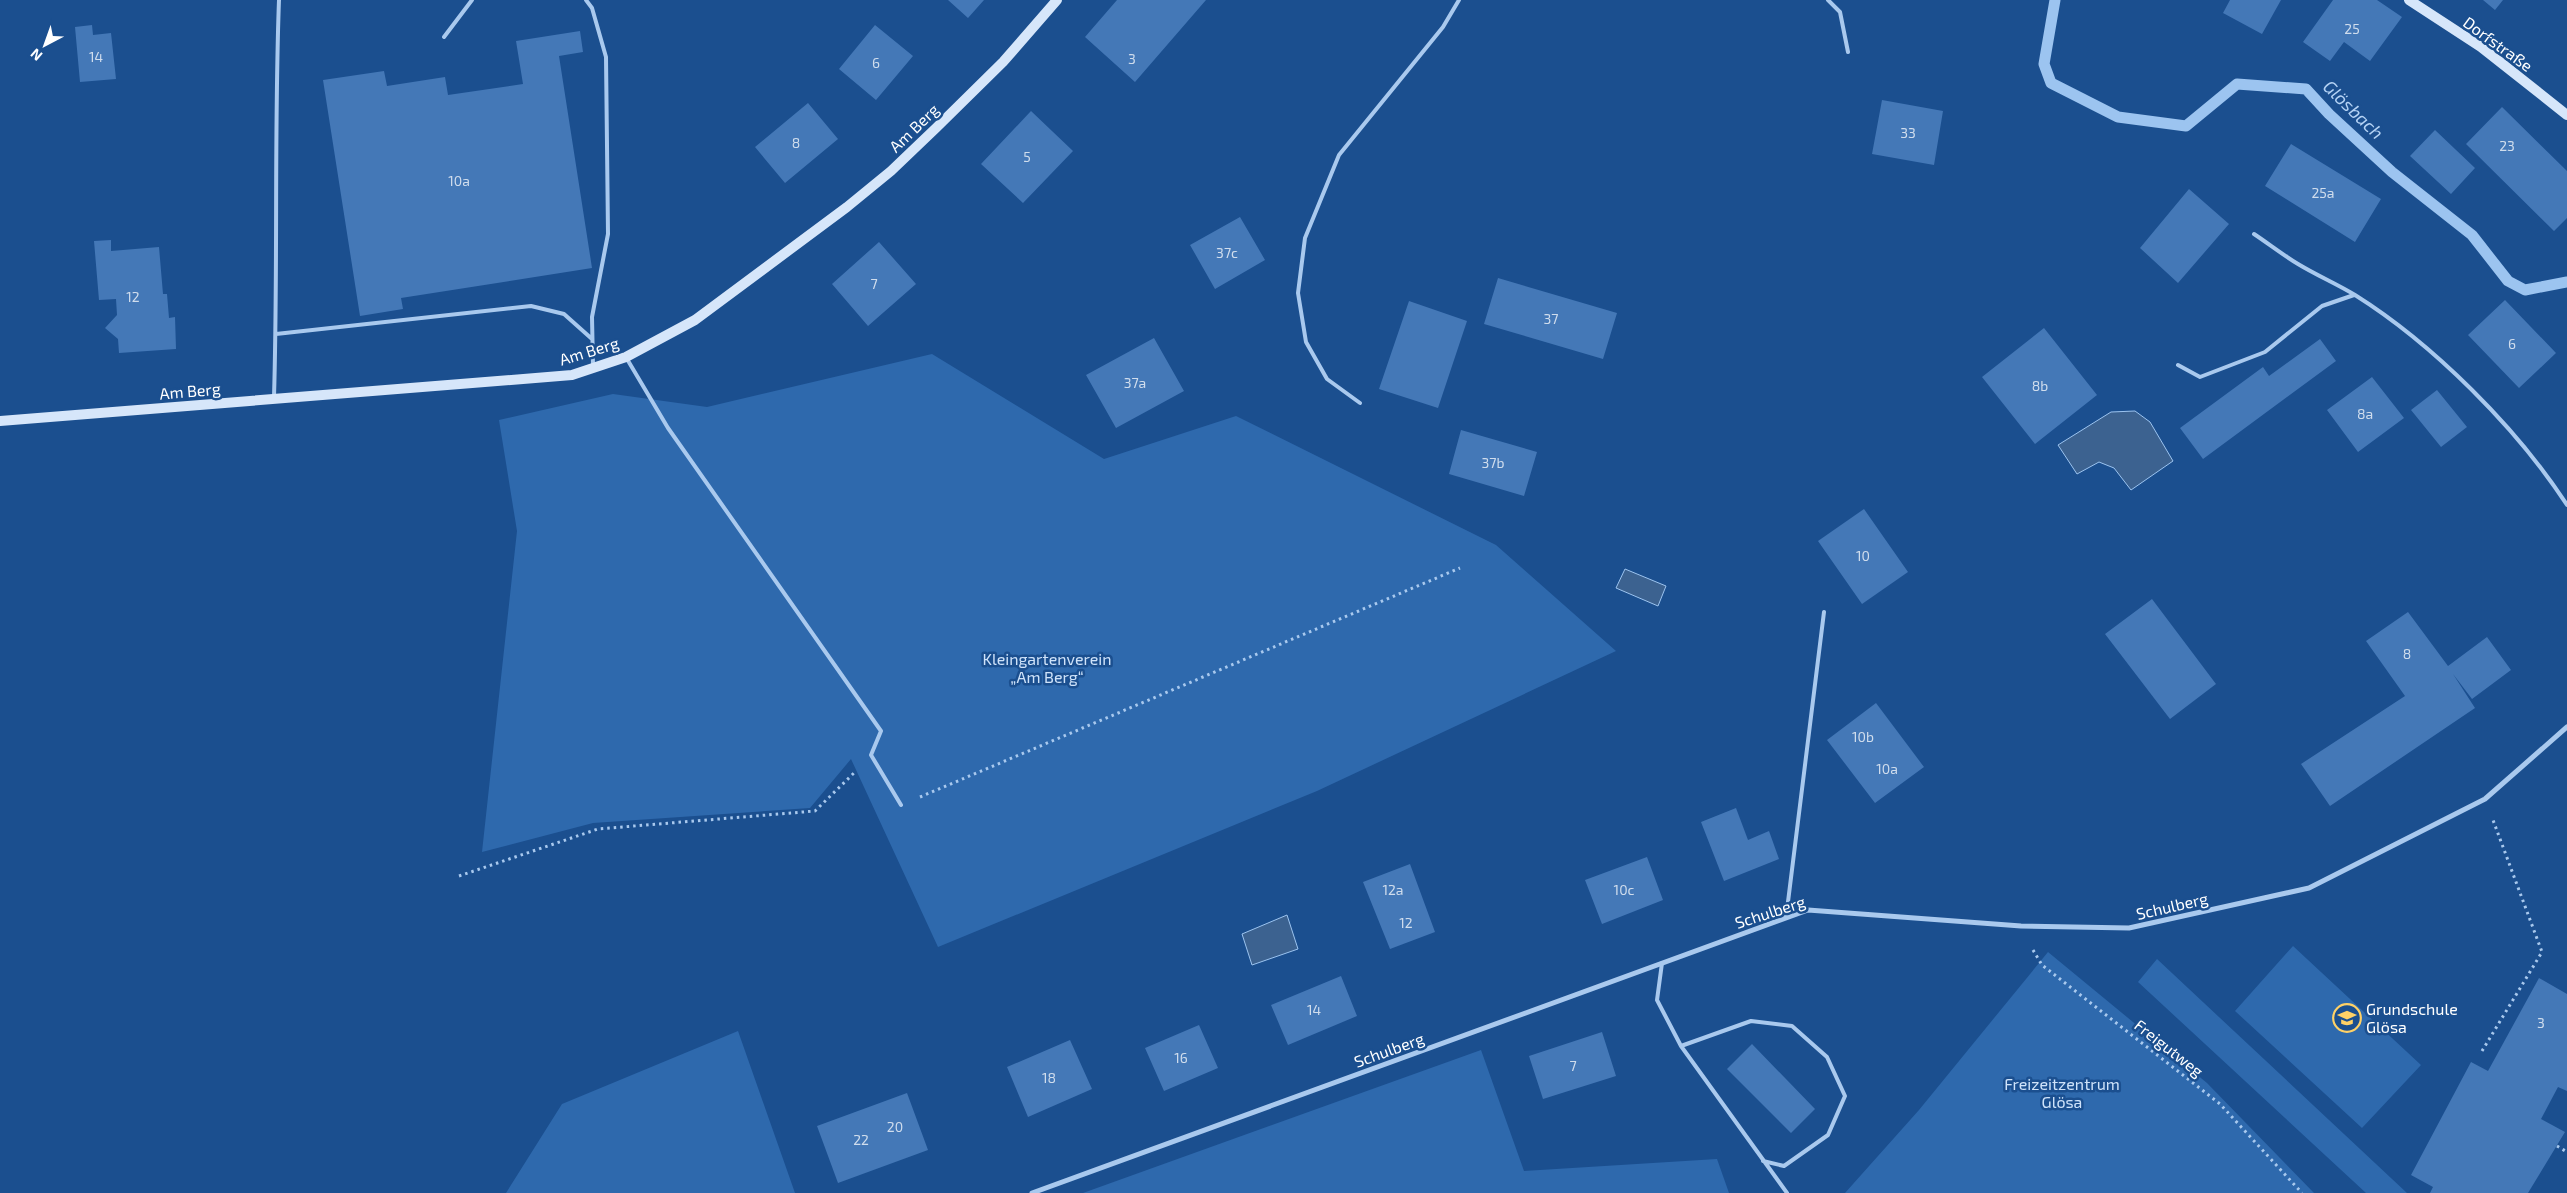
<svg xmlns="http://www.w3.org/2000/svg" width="2567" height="1193" font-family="'Exo 2',sans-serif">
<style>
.green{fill:#2e69ad}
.water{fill:#3c6290;stroke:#9cc4f0}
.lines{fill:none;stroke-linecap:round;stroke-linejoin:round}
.stream{stroke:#9cc4f0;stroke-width:11}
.building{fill:#4478b7}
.path{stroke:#a9c9ee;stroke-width:3;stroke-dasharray:2.5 4;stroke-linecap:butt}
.lane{stroke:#a9c9ee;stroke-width:4}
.street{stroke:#a9c9ee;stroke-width:5}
.secondary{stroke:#d6e6fa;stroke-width:10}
.labels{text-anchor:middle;stroke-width:5;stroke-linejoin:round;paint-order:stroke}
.number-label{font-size:14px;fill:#d0dded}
.street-label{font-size:16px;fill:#fff;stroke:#1b4f8f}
.park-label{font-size:16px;fill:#cfe3fa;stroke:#1b4f8f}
.poi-label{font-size:16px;fill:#fff;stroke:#1b4f8f;text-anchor:start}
.water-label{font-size:18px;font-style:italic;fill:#b5d3f5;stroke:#1b4f8f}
</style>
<rect width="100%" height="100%" fill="#1b4f8f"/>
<path class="green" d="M932 354 1104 459 1236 416 1496 545 1616 651 1317 791 938 947 851 759 810 808 593 823 482 852 517 531 499 420 613 394 707 407Z
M2293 946 2421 1065 2362 1128 2235 1011Z
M2048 952 2207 1083 2314 1193H1845L1919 1110Z
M2157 959 2407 1193H2366L2138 982Z
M738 1031 795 1193H506L562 1104Z
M1481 1050 1524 1171 1717 1159 1729 1193H1083Z"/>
<path class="water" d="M2135 411 2150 422 2173 461 2131 490 2114 468 2099 462 2077 474 2058 445 2111 412Z
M1625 569 1666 586 1658 606 1616 588Z
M1287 915 1298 949 1252 965 1242 934Z"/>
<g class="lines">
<path class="stream" d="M2055 0 2044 64 2051 83 2118 117 2186 126 2237 84 2306 89 2329 114 2392 172 2472 235 2508 281 2525 290 2567 282"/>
</g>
<path class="building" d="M948 0H984L968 18Z
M1117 0H1206L1135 82 1085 37Z
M2230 0H2281L2262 34 2223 13Z
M2333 0H2377L2402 17 2370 61 2344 42 2330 61 2303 42Z
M2483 0H2503L2495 10Z
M92 25 93 35 111 33 116 79 80 82 75 27Z
M875 25 913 56 876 100 839 69Z
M580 31 583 52 559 56 592 268 401 298 403 309 360 316 323 80 384 71 387 86 445 77 448 95 523 84 516 41Z
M1882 100 1943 111 1934 165 1872 154Z
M808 103 838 139 785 183 755 147Z
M2502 107 2567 171V218L2554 231 2466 144Z
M1031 111 1073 151 1023 203 981 164Z
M2435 130 2475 168 2451 194 2410 156Z
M2291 144 2381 199 2355 242 2265 186Z
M2189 189 2229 224 2178 283 2140 248Z
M1240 217 1265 260 1215 289 1190 245Z
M111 240V251L159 247 163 294H167L169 318 175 317 176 349 119 353 118 339 105 328 117 315 116 299 99 300 94 241Z
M879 242 916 284 868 326 832 284Z
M1498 278 1617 313 1603 359 1484 324Z
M2505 300 2556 353 2519 388 2468 335Z
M1409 301 1467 321 1438 408 1379 389Z
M2044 328 2097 395 2035 444 1982 377Z
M1154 338 1184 391 1116 428 1086 375Z
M2320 339 2336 361 2203 459 2180 428 2263 367 2269 376Z
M2372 377 2404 418 2358 452 2327 410Z
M2437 390 2467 427 2441 447 2411 410Z
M1461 430 1537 452 1524 496 1449 474Z
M1864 509 1908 572 1862 604 1818 541Z
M2152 599 2216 684 2170 719 2105 634Z
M2408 612 2448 666 2487 637 2511 670 2472 699 2453 674 2475 708 2330 806 2301 764 2405 696 2366 641Z
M1876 703 1924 767 1875 803 1827 740Z
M1736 808 1748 840 1769 831 1779 859 1724 881 1701 822Z
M1647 857 1663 900 1602 924 1585 880Z
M1410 864 1435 932 1390 949 1363 882Z
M1341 976 1357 1016 1288 1045 1271 1005Z
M2539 978 2567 994V1091L2558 1087 2541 1119 2565 1132 2528 1193H2430L2433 1187 2411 1175 2471 1062 2488 1071Z
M1199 1025 1218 1068 1164 1091 1145 1048Z
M1602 1032 1616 1076 1543 1099 1529 1056Z
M1070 1040 1092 1089 1028 1117 1007 1067Z
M1752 1044 1815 1109 1791 1133 1727 1069Z
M907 1093 928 1150 838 1183 817 1126Z"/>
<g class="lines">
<path class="path" d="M920 797 1460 568
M459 876 598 829 815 811 855 772
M2033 950 2042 965 2220 1104 2302 1193
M2482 1051 2542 952 2493 820
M2557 1146 2567 1152"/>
<path class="lane" d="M586 0 592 8 606 57 608 234 592 317 593 366
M1828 0 1840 12 1848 52
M444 37 472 0
M2254 234C2269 244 2283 255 2298 264 2316 275 2337 284 2355 295 2433 344 2517 428 2567 505
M276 334 531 306 564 314 592 339
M627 359 668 428 881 731 871 755 901 805
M2178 365 2200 377 2265 352 2322 306 2354 295
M274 397C278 265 274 132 279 0
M1360 403 1327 379 1306 342 1298 293 1305 238 1339 155 1443 27 1459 0
M1786 918 1824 612
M1662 963 1657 1000 1681 1046 1787 1193
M1681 1046 1751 1021 1792 1026 1827 1057 1845 1096 1828 1135 1784 1166 1763 1161"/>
<path class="street" d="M1032 1193 1808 910 2021 926 2129 928 2309 888 2485 799 2567 727"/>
<path class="secondary" d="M2409 0 2481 47 2567 115
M0 421 572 375 626 357 695 320 847 207 891 171 936 128 1003 62 1057 0"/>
</g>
<defs>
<symbol id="school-ring" viewBox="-11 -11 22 22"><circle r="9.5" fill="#1b4f8f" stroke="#ffd166" stroke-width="1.5"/><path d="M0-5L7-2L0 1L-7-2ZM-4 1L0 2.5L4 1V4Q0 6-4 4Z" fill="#ffd166"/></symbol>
</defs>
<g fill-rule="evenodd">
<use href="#school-ring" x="2331" y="1002" width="32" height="32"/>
</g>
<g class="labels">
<g class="number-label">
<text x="2352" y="34">25</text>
<text x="96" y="62">14</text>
<text x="1132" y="64">3</text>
<text x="876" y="68">6</text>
<text x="1908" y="138">33</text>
<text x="796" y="148">8</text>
<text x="2507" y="151">23</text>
<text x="1027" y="162">5</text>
<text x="459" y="186">10a</text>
<text x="2323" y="198">25a</text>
<text x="1227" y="258">37c</text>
<text x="874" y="289">7</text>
<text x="133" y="302">12</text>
<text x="1551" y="324">37</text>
<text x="2512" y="349">6</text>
<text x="1135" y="388">37a</text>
<text x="2040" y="391">8b</text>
<text x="2365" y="419">8a</text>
<text x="1493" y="468">37b</text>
<text x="1863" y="561">10</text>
<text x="2407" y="659">8</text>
<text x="1863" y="742">10b</text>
<text x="1887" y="774">10a</text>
<text x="1393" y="895">12a</text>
<text x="1624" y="895">10c</text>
<text x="1406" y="928">12</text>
<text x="1314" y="1015">14</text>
<text x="2541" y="1028">3</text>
<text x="1181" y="1063">16</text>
<text x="1573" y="1071">7</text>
<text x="1049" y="1083">18</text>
<text x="895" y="1132">20</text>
<text x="861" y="1145">22</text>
</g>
<g class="street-label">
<text transform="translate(2498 44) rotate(36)" y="6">Dorfstraße</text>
<text transform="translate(914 128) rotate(-44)" y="6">Am Berg</text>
<text transform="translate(589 351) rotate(-17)" y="6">Am Berg</text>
<text transform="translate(190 391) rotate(-5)" y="6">Am Berg</text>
<text transform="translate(2172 906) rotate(-13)" y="6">Schulberg</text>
<text transform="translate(1770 912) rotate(-18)" y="6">Schulberg</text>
<text transform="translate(2169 1048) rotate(38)" y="6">Freigutweg</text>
<text transform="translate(1389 1050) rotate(-20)" y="6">Schulberg</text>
</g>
<g class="park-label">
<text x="1047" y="665">Kleingartenverein<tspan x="1047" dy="18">„Am Berg“</tspan></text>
<text x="2062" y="1090">Freizeitzentrum<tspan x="2062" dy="18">Glösa</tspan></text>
</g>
<g class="poi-label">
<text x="2366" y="1015">Grundschule<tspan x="2366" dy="18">Glösa</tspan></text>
</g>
<g class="water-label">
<text transform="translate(2353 110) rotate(44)" y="6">Glösbach</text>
</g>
</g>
<g transform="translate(45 45) rotate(221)" stroke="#1b4f8f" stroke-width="4" paint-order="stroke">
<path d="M0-4L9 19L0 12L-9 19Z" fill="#ffffff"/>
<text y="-8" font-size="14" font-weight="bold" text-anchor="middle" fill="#ffffff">N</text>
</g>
</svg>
